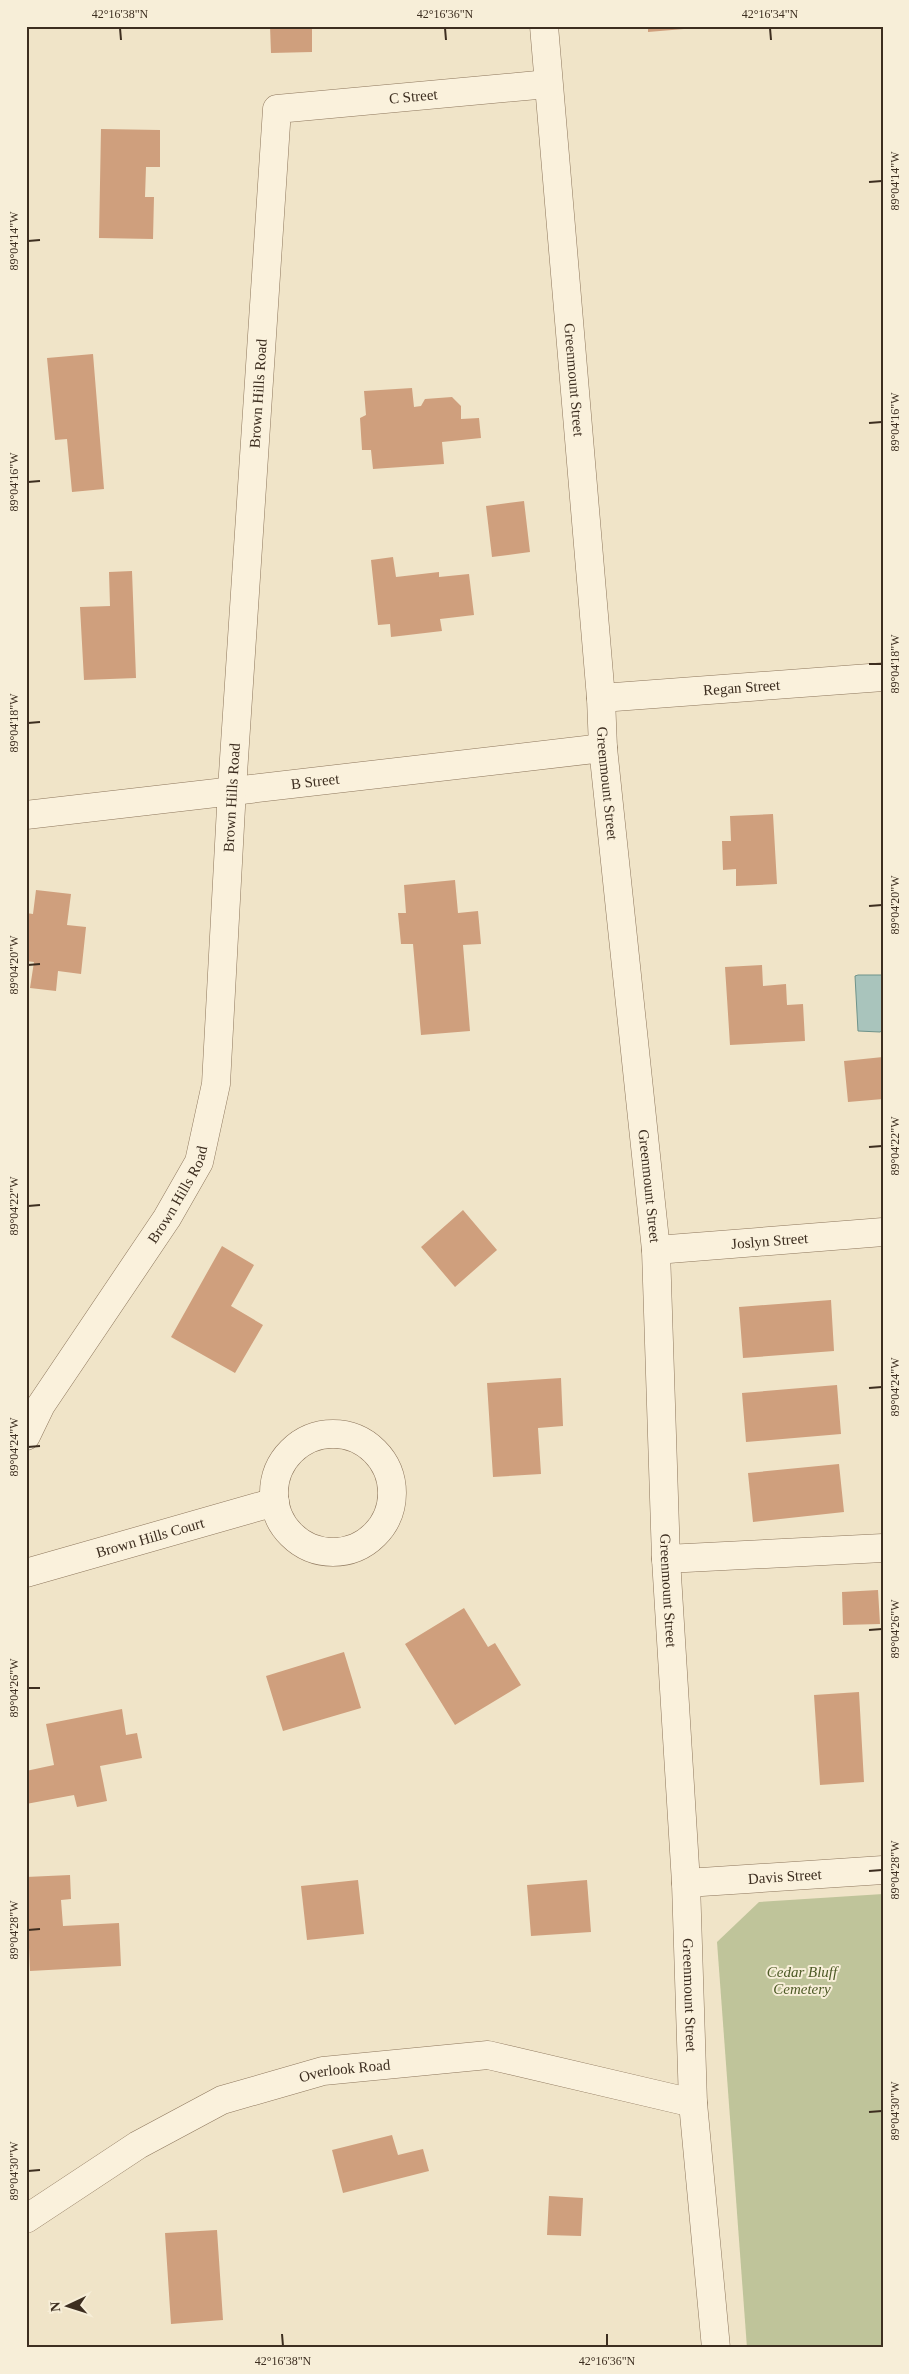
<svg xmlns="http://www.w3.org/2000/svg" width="909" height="2374" font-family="Georgia,serif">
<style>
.cemetery{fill:#bfc49a}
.water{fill:#a9c4bc;stroke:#6f938a}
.building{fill:#cf9f7d}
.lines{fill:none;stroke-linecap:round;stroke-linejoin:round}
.minor-casing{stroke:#8d765c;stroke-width:29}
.minor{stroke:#faf1dc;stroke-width:28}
.ticks{fill:none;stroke:#3d2e20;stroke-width:2}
.labels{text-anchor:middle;stroke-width:4;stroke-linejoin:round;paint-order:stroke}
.street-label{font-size:15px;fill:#3d2e20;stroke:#f7eed8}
.park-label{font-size:15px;font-style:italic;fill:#4d5a26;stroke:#f7eed8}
.neatline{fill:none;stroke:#3d2e20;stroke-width:2}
.ticks-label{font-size:12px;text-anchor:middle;fill:#3d2e20}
</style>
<rect width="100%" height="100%" fill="#f0e4c8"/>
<path class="cemetery" d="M883 1894V2348H747L717 1942 759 1902Z"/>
<path class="water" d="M858 975H883V1030L880 1032 858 1031 855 976Z"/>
<path class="building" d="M270 26H312V52L271 53Z
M648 26H696V28L648 32Z
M101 129 160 130V167H146L145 197H154L153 239 99 238Z
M93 354 104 489 72 492 67 439 55 440 47 358Z
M412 388 414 407 421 406 425 399 452 397 461 406V419L479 418 481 438 442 442 444 464 373 469 371 450H362L360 418 366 415 364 391Z
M524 501 530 552 492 557 486 506Z
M393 557 396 577 439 572V577L469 574 474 615 440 619 442 631 391 637 390 624 378 625 371 560Z
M132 571 136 678 84 680 80 607 110 606 109 572Z
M773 814 777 884 736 886V869L723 870 722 841H731L730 816Z
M455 880 458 913 478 911 481 944 463 945 470 1031 421 1035 413 944H401L398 913H406L404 885Z
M36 890 71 894 67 925 86 927 81 974 58 971 56 991 30 988 34 962 26 961V913L33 914Z
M762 965 763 986 786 984 787 1005 803 1004 805 1041 730 1045 725 967Z
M883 1057V1099L848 1102 844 1061Z
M463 1210 497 1250 455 1287 421 1247Z
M222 1246 254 1265 231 1306 263 1325 235 1373 171 1337Z
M831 1300 834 1351 743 1358 739 1307Z
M561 1378 563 1426 538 1428 541 1474 493 1477 487 1383Z
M837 1385 841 1434 746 1442 742 1393Z
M839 1464 844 1512 753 1522 748 1473Z
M878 1590 880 1624 843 1625 842 1592Z
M464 1608 488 1647 495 1643 521 1685 455 1725 405 1644Z
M344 1652 361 1708 283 1731 266 1676Z
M859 1692 864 1782 820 1785 814 1695Z
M122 1709 126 1735 137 1733 142 1758 100 1766 107 1801 77 1807 74 1795 26 1804V1771L54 1765 46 1724Z
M70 1875 71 1899 61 1900 63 1926 119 1923 121 1966 30 1971 26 1877Z
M358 1880 364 1934 307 1940 301 1886Z
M587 1880 591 1932 531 1936 527 1885Z
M392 2135 398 2155 423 2149 429 2171 343 2193 332 2150Z
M549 2196 583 2198 581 2236 547 2235Z
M217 2230 223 2320 171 2324 165 2233Z"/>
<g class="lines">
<defs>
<g id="minor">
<path id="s1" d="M544 26 601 698 603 748 656 1250 666 1559 686 1883 693 2103 716 2348"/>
<path id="s2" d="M601 698 883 677"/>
<path id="s3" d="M26 815 603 748"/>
<path id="s4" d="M656 1250 883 1232"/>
<circle cx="333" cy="1493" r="59"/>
<path id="s5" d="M26 1436 41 1405 167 1218 199 1162 216 1084 232 789 277 109 548 84"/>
<path d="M666 1559 883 1548"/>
<path id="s6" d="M26 1573 275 1502"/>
<path id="s7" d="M686 1883 883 1870"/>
<path id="s8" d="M26 2219 138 2145 222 2100 323 2071 488 2055 693 2103"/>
</g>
</defs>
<use href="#minor" class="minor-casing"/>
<use href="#minor" class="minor"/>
</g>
<path class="ticks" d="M120 28 121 40M445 28 446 40M770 28 771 40M869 182 882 181M28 241 40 240M869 423 882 422M28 482 40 481M869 664H882M28 723 40 722M869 906 882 905M28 965 40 964M869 1147 882 1146M28 1206 40 1205M869 1388 882 1387M28 1447 40 1446M869 1630 882 1629M28 1688H40M869 1871 882 1870M28 1930 40 1929M869 2112 882 2111M28 2171 40 2170M282 2334 283 2346M607 2334V2346"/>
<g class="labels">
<g class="street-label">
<text dy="5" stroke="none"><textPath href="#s5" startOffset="1518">C Street</textPath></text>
<text dy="5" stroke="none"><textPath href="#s1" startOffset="355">Greenmount Street</textPath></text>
<text dy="5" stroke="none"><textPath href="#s5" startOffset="1096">Brown Hills Road</textPath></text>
<text dy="5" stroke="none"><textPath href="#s2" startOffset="141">Regan Street</textPath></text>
<text dy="5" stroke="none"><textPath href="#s3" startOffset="291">B Street</textPath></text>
<text dy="5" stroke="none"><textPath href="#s1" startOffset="760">Greenmount Street</textPath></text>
<text dy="5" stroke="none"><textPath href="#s5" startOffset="691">Brown Hills Road</textPath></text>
<text dy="5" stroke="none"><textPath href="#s1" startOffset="1165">Greenmount Street</textPath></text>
<text dy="5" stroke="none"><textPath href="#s5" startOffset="286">Brown Hills Road</textPath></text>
<text dy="5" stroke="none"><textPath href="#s4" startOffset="114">Joslyn Street</textPath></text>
<text dy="5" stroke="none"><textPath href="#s6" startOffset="129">Brown Hills Court</textPath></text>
<text dy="5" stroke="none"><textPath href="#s1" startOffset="1570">Greenmount Street</textPath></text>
<text dy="5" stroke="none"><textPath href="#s7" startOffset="99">Davis Street</textPath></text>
<text dy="5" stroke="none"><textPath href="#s1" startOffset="1975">Greenmount Street</textPath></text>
<text dy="5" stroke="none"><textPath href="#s8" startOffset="356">Overlook Road</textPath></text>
</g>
<g class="park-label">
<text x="802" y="1977">Cedar Bluff<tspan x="802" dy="17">Cemetery</tspan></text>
</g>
</g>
<rect width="909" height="2374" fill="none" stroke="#f7eed8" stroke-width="55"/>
<g transform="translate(68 2306) rotate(266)" stroke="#f7eed8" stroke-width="4" paint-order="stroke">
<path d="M0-4L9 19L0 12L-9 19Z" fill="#3d2e20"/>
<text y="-8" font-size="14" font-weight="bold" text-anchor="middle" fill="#3d2e20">N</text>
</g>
<rect x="28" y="28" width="854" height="2318" class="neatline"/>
<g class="ticks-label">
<text x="120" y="18">42°16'38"N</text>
<text x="445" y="18">42°16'36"N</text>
<text x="770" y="18">42°16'34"N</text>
<text transform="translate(895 181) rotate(-90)" y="4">89°04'14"W</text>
<text transform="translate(14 241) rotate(-90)" y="4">89°04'14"W</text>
<text transform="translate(895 422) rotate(-90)" y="4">89°04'16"W</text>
<text transform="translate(14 482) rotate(-90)" y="4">89°04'16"W</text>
<text transform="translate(895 664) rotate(-90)" y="4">89°04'18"W</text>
<text transform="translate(14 723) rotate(-90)" y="4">89°04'18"W</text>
<text transform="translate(895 905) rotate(-90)" y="4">89°04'20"W</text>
<text transform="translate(14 965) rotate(-90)" y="4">89°04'20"W</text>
<text transform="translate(895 1146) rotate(-90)" y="4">89°04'22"W</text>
<text transform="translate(14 1206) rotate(-90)" y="4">89°04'22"W</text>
<text transform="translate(895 1387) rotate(-90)" y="4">89°04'24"W</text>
<text transform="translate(14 1447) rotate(-90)" y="4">89°04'24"W</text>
<text transform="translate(895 1629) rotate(-90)" y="4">89°04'26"W</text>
<text transform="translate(14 1688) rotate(-90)" y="4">89°04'26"W</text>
<text transform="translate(895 1870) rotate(-90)" y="4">89°04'28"W</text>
<text transform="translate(14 1930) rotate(-90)" y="4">89°04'28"W</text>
<text transform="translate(895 2111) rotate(-90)" y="4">89°04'30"W</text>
<text transform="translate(14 2171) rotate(-90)" y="4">89°04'30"W</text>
<text x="283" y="2365">42°16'38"N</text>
<text x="607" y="2365">42°16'36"N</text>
</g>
</svg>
